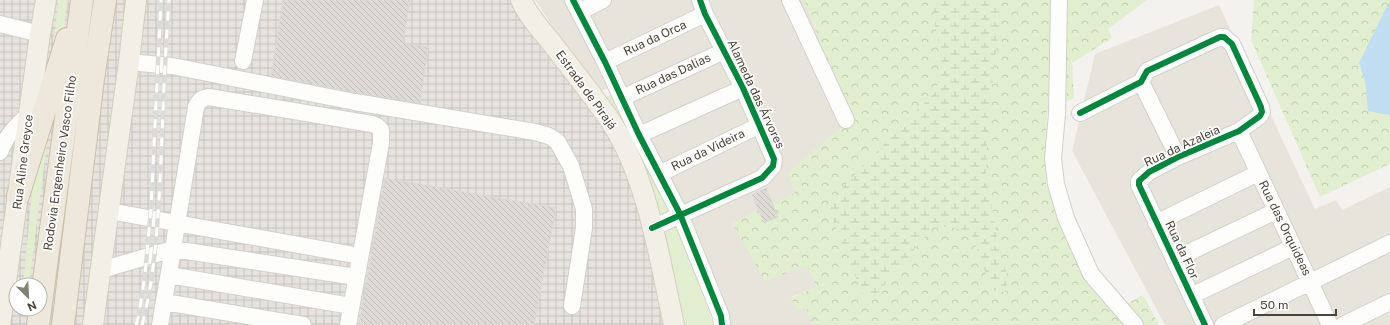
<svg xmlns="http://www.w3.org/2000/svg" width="1390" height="325" font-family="'Public Sans',sans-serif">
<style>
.residential{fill:#e7e4dc}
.industrial{fill:url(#industrial-grid);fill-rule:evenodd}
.green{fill:#e1eecf}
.forest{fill:url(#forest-crowns)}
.wetland{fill:url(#wetland-marsh)}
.water{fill:#c0ddf1}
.building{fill:url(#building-back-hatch);stroke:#dcd9d4}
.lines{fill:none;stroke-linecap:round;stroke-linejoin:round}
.minor-casing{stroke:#d2d0cb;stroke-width:18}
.major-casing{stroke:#d6cebb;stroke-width:22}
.highway-casing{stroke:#ccbfa9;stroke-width:24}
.minor{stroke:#fdfdfc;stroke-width:16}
.major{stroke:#f2efe6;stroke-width:20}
.highway{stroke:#ede8db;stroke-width:22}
.rail-casing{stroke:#dbdbda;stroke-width:4.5}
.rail{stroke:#fff;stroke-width:3;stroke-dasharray:9;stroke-linecap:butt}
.cycleway-casing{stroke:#fff;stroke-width:8}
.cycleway{stroke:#00873e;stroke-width:6}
.labels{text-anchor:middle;stroke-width:3.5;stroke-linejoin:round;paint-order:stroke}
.street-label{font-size:12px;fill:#4b4439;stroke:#fff}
</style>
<defs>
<pattern id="industrial-grid" width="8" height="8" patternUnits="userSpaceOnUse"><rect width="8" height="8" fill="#e6e2de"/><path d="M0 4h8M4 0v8" fill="none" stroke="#c7c3bf"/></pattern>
<pattern id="forest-crowns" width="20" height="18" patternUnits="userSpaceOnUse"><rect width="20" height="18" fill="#e1eecf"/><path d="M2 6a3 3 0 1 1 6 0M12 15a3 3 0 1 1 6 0" fill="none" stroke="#c3cdb2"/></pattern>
<pattern id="wetland-marsh" width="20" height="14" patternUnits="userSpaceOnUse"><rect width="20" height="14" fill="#e1eecf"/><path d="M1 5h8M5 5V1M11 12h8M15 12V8" fill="none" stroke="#c3cdb2"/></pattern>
<pattern id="building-back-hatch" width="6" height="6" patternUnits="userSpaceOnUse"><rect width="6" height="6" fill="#dedbd6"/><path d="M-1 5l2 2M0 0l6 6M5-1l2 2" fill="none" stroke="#c0bdb8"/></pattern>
</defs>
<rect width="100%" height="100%" fill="#f4f2ee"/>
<path class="residential" d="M535 0H804L851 122 795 193 807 265 817 287 791 297 805 307 813 325H730L685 218 659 166 623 81 597 93Z
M1219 5 1315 209 1336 200 1342 210 1390 187V325H1165L1072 151 1095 54Z"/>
<path class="industrial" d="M0 0H515L612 132 632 171 665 325H0ZM16 285H40V309H16Z"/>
<path class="green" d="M59 0H68L53 96 29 285H23L35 162 43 120Z
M614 93 671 213 656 220 602 99Z
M674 226 679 231 714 325H680L660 231Z"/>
<path class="forest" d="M804 0H1147L1108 29 1112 38 1072 63 1074 98 1047 111 1046 184 1068 241 1094 290 1113 311 1143 295 1159 325H813L806 308 797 310 791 298 817 287 807 266 765 281 732 223 795 193 788 172 838 130 851 122Z
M1254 0H1390V164L1320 197 1251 40Z"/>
<path class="wetland" d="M931 0H1002L988 120 986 174 996 231 1008 280 1005 292 992 290 971 233 950 227H933L876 295H863L831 216V199L936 91 942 65Z"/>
<path class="water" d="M1390 0V115L1368 111 1365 81 1359 63Z"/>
<path class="building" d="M283 0H410L403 43 428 47 420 103 357 93 271 76Z
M385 178 556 208 534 325H359Z
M766 188 778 217 764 223 752 195Z"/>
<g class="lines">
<defs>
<path id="minor" d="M573 0 605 62 639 135 680 214 721 316 722 325
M790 0 846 120
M1059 0 1057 114 1053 158 1056 184 1066 218 1091 274 1135 325
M579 12 603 0
M0 24 40 34
M243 61 255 0
M129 62 172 66 355 102 535 132 549 136 557 141 571 166 584 209V228L572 306
M605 62 705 14
M1141 82 1178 157
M622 98 724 51
M1080 113 1141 82 1147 71 1220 37H1224L1232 44 1261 107 1262 112 1260 116 1239 131 1178 157 1149 172 1139 181V185L1205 325
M1239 131 1330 325
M639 135 743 88
M0 152C6 136 16 126 29 114
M659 174 758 126
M109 211 360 256
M1156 223 1258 173
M652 228 762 178 773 166 774 159 743 88 705 14 700 0
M1175 259 1276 211
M101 270 173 249 356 277
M169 275 351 306
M1191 296 1293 247
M164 302 303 325
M160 325 173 249 196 107C199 100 202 98 209 97L372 124 377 126 381 130V143L348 325
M1223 325 1390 243
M1343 325 1390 302"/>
<path id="major" d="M521 0C528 15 540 29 551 42 572 70 594 96 613 125 648 180 660 262 674 325
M0 325 40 34 46 0
M93 325 129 62 136 0"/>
<path id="highway" d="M18 196 67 39
M38 325 82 0
M63 325 93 79 105 0"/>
</defs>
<use href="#minor" class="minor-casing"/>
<use href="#major" class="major-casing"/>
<use href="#highway" class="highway-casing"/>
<use href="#minor" class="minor"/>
<use href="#major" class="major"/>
<use href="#highway" class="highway"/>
<defs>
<path id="rail" d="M136 325 139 314 145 275 151 208 161 0
M142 325C156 272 158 216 161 162 163 108 165 54 169 0"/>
</defs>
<use href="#rail" class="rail-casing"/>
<use href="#rail" class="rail"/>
<defs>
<path id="cycleway" d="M573 0 605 62 639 135 680 214 721 316 722 325
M1080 113 1141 82 1147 71 1220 37H1224L1232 44 1261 107 1262 112 1260 116 1239 131 1178 157 1149 172 1139 181V185L1205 325
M652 228 762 178 773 166 774 159 743 88 705 14 700 0"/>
</defs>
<use href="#cycleway" class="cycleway-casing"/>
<use href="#cycleway" class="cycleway"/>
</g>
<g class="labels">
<g class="street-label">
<text transform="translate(655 38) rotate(-25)" y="4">Rua da Orca</text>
<text transform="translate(673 74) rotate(-25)" y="4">Rua das Dalias</text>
<text transform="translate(586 90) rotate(54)" y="4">Estrada de Pirajá</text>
<text transform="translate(756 94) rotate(65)" y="4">Alameda das Árvores</text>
<text transform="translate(1182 146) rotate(-25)" y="4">Rua da Azaleia</text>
<text transform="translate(708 150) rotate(-26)" y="4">Rua da Videira</text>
<text transform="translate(23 162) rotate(-83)" y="4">Rua Aline Greyce</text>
<text transform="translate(60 163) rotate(-82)" y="4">Rodovia Engenheiro Vasco Filho</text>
<text transform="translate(1285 228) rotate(64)" y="4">Rua das Orquideas</text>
<text transform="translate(1182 250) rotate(65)" y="4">Rua da Flor</text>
</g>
</g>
<g transform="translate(28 297) rotate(156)"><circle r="19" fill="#ffffff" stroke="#b7b4b0"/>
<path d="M0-3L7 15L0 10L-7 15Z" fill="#868178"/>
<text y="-6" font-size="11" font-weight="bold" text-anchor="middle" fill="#4b4439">N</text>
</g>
<path d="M1254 309v6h82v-6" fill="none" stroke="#4b4439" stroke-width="2"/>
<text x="1260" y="309" font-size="12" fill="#4b4439" stroke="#ffffff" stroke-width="3" paint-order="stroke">50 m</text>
</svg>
